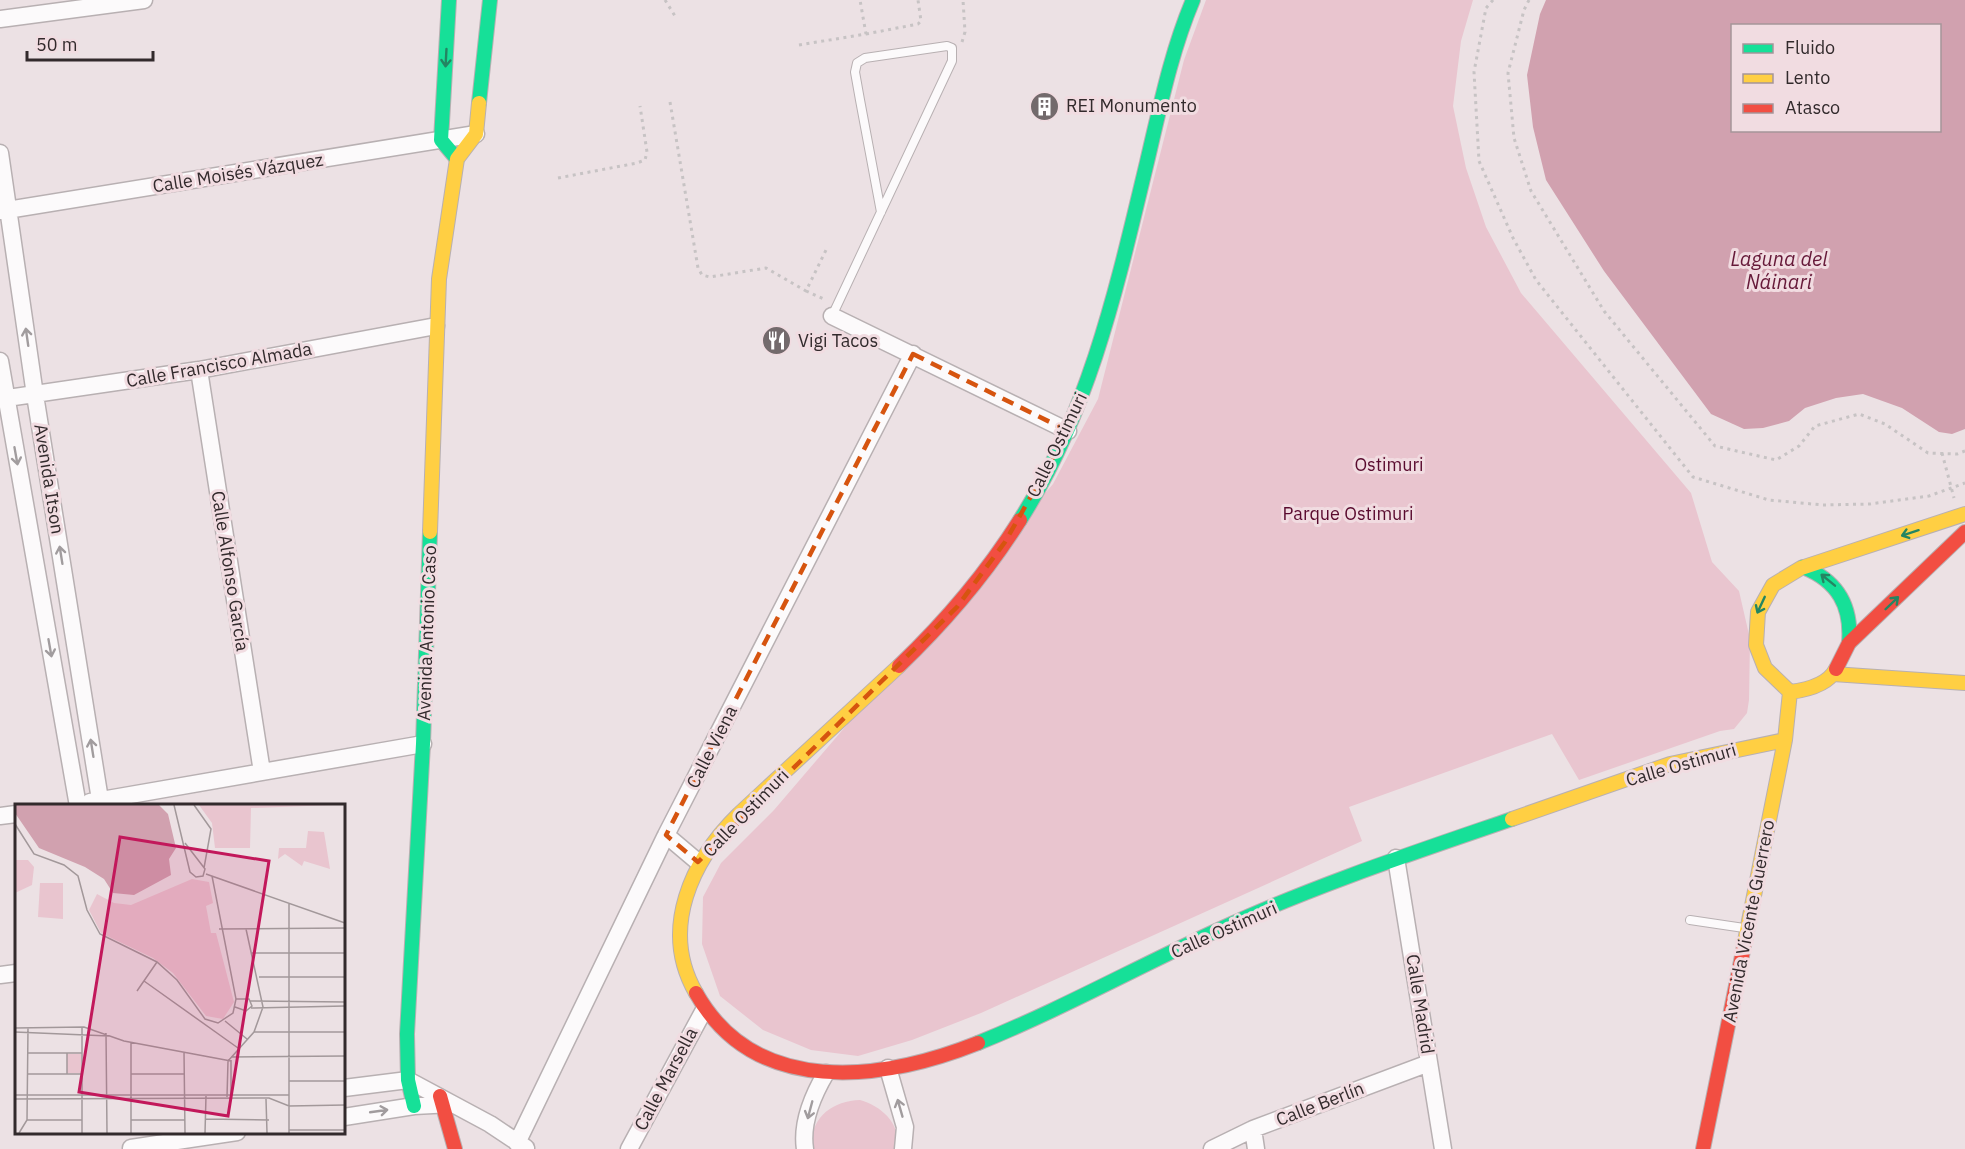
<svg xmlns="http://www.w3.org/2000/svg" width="1965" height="1149" font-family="'IBM Plex Sans',sans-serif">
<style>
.green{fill:#e9c5cf}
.water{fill:#d1a1af;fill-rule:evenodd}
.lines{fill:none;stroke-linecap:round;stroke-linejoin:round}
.lane-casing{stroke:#b8b0b2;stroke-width:10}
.street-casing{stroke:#b8b0b2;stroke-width:19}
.fast-casing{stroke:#b8b0b2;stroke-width:16}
.slow-casing{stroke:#b8b0b2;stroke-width:16}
.jam-casing{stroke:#b8b0b2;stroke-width:16}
.path{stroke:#c7c3c4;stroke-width:3;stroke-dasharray:3 4.5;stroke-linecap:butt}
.lane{stroke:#fcfafb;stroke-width:8}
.street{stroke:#fcfafb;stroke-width:16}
.fast{stroke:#16e098;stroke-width:14}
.slow{stroke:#ffcf43;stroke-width:14}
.jam{stroke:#f24e42;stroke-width:14}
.oneway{stroke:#248562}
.oneway2{stroke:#a19c9e}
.marked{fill:none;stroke:#d6540f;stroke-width:4.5;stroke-dasharray:12 8;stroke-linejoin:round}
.labels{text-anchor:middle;stroke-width:6;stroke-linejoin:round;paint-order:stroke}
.poi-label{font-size:18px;fill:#322a2c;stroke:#f1dce1;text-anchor:start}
.street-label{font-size:18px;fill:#322a2c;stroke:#f1dce1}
.park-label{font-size:18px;fill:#590a2e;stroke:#f1dce1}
.water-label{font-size:20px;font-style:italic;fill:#661939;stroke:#f1dce1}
.inset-road{fill:none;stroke:#a2989a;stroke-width:1.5}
.view{fill:#c2185b;fill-opacity:0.15;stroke:#c2185b;stroke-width:3}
.inset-edge{fill:none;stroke:#322a2c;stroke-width:3}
</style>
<rect width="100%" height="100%" fill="#ece1e4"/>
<path class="green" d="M1206 0H1473L1461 41 1453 106 1466 168 1486 227 1521 293 1691 493 1712 562 1739 591 1750 639 1749 700 1747 713 1734 729 1720 731 1579 780 1552 734 1349 807 1362 841 981 1013 912 1040 858 1056 811 1050 763 1030 720 996 702 944 703 897 721 863 774 810 1053 484 1098 399 1184 60Z
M860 1100C883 1107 900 1123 898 1149H812C809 1118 832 1101 860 1100Z"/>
<path class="water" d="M1546 0H1965V429L1952 434 1939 432 1902 408 1863 394 1836 398 1805 408 1789 421 1763 428 1744 429 1711 414 1604 271 1546 180 1533 127 1527 75 1540 14ZM1732 26H1940V130H1732Z"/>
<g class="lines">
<defs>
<path id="lane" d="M832 316 952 61V48L947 46 865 58 857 63 855 72 860 100 881 212
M1690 920 1744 928"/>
<path id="street" d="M0 19 144 0
M0 153 35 395 101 806
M1 211 476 134
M832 316 1068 431
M0 361 78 806
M199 370 262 772
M0 399 199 370 436 326
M90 802 423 744
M0 816 16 814
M666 835 698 862
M1396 858 1443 1149
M0 975 16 973
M888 1068 905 1127 903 1149
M344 1088 408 1080 490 1124 526 1148
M344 1117 414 1106 452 1104
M1253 1129 1256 1149
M517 1143 666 835 913 354
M131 1148 237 1132
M629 1149 704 1010
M805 1149C801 1123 813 1095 826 1073
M1212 1149 1253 1129 1429 1063"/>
<path id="fast" d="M449 0 441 140 457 159
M479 103 490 0
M1020 520C1090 410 1117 287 1147 162 1160 107 1171 52 1193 0
M1803 567C1838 581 1852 606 1849 643
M978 1043C1060 1010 1137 967 1218 930 1313 886 1413 853 1512 819
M414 1106 408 1080 407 1034 423 744 430 532"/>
<path id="slow" d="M430 532 439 279 457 159 476 134 479 103
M1836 669C1828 685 1806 690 1790 692L1765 668 1756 645 1758 612 1773 585 1801 568 1965 514
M1833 674 1965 683
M1512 819 1670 764 1785 740
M1744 946 1785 740 1790 692
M696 993C659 929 692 860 739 814L899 666"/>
<path id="jam" d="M899 666C945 622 986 574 1020 520
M1836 669 1849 643 1965 532
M696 993C755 1098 882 1081 978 1043
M440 1096 455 1149
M1703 1149 1744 946"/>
</defs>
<use href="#lane" class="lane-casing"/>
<use href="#street" class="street-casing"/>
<use href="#fast" class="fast-casing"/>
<use href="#slow" class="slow-casing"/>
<use href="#jam" class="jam-casing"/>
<path class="path" d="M665 0 675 16
M1493 0 1486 8 1474 72 1479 161 1513 238 1536 280 1693 477 1769 500 1823 505 1870 504 1929 496 1965 483
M1529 0 1524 10 1508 73 1514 138 1531 191 1604 311 1715 446 1776 460 1799 446 1815 426 1859 414 1885 424 1928 453 1957 454 1965 451
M866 34 918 24 921 21 918 0
M962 42 965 32 963 0
M799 45 866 34 860 0
M670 102 698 268 702 275 710 277 766 268 806 291 826 250
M558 178 637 163 645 160 647 152 640 106
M806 291 826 300
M1942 453 1954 498"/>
<use href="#lane" class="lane"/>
<use href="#street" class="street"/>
<use href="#fast" class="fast"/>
<use href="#slow" class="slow"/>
<use href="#jam" class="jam"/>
</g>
<defs><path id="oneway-shaft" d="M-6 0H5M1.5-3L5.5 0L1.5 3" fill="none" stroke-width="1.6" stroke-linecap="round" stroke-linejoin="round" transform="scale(1.5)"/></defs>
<g class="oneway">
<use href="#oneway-shaft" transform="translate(446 58) rotate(93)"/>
<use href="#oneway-shaft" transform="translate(1910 533) rotate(162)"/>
<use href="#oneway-shaft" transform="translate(1828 580) rotate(-141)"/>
<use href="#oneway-shaft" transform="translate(1892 603) rotate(-44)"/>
<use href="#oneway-shaft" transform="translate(1761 605) rotate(115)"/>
</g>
<g class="oneway2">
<use href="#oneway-shaft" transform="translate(27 337) rotate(-98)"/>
<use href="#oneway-shaft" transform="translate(16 456) rotate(80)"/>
<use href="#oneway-shaft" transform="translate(61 555) rotate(-99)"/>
<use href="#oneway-shaft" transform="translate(50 648) rotate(80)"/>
<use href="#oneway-shaft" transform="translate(92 748) rotate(-99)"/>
<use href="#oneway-shaft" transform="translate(900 1108) rotate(-106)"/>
<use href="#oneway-shaft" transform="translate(810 1110) rotate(105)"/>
<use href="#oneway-shaft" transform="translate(379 1111) rotate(-8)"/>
</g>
<path class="marked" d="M913 354 1068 431 1005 542 957 607 698 862 666 835Z"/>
<defs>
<symbol id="building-disc" viewBox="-11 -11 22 22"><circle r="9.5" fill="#736a6c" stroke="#f1dce1"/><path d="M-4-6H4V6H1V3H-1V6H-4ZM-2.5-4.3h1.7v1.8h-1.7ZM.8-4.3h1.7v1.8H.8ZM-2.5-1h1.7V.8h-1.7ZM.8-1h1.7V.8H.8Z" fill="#fff"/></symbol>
<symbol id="restaurant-disc" viewBox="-11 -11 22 22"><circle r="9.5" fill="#736a6c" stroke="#f1dce1"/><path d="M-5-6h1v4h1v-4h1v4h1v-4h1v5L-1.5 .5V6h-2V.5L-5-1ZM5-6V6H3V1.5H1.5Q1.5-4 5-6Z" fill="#fff"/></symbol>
</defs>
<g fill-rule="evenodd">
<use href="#building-disc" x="1028" y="90" width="33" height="33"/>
<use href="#restaurant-disc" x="760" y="324" width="33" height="33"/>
</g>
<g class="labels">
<g class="poi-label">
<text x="1066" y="112">REI Monumento</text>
<text x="798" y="347">Vigi Tacos</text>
</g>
<g class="street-label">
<text transform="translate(238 173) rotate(-9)" y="6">Calle Moisés Vázquez</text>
<text transform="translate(219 365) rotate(-10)" y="6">Calle Francisco Almada</text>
<text transform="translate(1057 445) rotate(-64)" y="6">Calle Ostimuri</text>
<text transform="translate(49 479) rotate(81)" y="6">Avenida Itson</text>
<text transform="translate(230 571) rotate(81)" y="6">Calle Alfonso García</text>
<text transform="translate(427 633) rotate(-88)" y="6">Avenida Antonio Caso</text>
<text transform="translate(712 747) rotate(-63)" y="6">Calle Viena</text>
<text transform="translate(1681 765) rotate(-16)" y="6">Calle Ostimuri</text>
<text transform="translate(746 813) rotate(-46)" y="6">Calle Ostimuri</text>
<text transform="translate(1749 921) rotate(-79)" y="6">Avenida Vicente Guerrero</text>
<text transform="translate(1224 930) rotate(-24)" y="6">Calle Ostimuri</text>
<text transform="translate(1420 1004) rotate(81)" y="6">Calle Madrid</text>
<text transform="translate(666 1079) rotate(-62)" y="6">Calle Marsella</text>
<text transform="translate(1320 1104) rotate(-21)" y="6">Calle Berlín</text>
</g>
<g class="park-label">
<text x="1389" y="471">Ostimuri</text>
<text x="1348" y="520">Parque Ostimuri</text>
</g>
<g class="water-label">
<text x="1779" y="266">Laguna del<tspan x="1779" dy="23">Náinari</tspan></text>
</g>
</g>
<g transform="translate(15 804)">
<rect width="330" height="330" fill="#ece1e4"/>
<path d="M184 1H318L236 4 235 44H200L197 19ZM293 27 309 28 315 65 289 57 287 62 270 50 263 55 264 44H291ZM0 56H13L19 63 17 81 0 89ZM177 75 194 78 198 99 191 102 196 129H201L219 198 208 215 191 212 158 169 138 154 86 129 74 106 82 90 99 99 116 101ZM25 79H48V115L23 113ZM52 250H66V269H52Z" fill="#e9c5cf"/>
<path d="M0 1H144L153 10 161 44 154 55 156 71 119 91 98 89 89 75 70 63 24 44 0 9Z" fill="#d1a1af"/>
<path class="inset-road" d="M159 1 175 68 181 73 188 72 190 65 170 39M179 1 196 25 189 64M0 20 19 50 49 61 63 72 72 106 85 130 142 158 162 176 190 215 203 219 218 209 221 195 197 72M191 70 330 119M204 125 330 124M236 149H330M244 173H330M129 177 223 244M122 187 142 158M235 197 330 198M220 203 231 207 237 202 234 195H221M236 204 330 202M210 217 232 235M67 223V329M0 224 69 223 109 237 216 257M0 228 94 232M239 228H330M91 229 92 329M116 238V329M169 248 170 329M12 249H67M52 249V270M216 253 330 252M12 270H67M116 270H170M274 277H330M0 291H274M212 293 213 257 239 228 248 203 231 125M216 293V256M0 295 254 294 274 302 330 301M251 295 252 329M190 315 254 316M12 316H67M116 316H170M274 326H330M4 329 12 316 13 224M190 329 191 292M274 329V100"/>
<path class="view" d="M105 33 254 57 213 312 64 288Z"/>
<rect width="330" height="330" class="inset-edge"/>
</g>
<rect x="1731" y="24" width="210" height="108" fill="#f1dce1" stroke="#a59599" stroke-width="1.5"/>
<rect x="1743" y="44" width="30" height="9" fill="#16e098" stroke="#a59599" stroke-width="1.5"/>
<text x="1785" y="54" font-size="18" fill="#322a2c">Fluido</text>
<rect x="1743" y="74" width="30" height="9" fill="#ffcf43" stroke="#a59599" stroke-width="1.5"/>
<text x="1785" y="84" font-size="18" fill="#322a2c">Lento</text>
<rect x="1743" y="104" width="30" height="9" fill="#f24e42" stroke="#a59599" stroke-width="1.5"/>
<text x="1785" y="114" font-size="18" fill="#322a2c">Atasco</text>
<path d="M27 51v9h126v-9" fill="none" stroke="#322a2c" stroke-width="3"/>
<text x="36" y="51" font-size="18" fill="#322a2c" stroke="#f1dce1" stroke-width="4.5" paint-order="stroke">50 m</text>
</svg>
